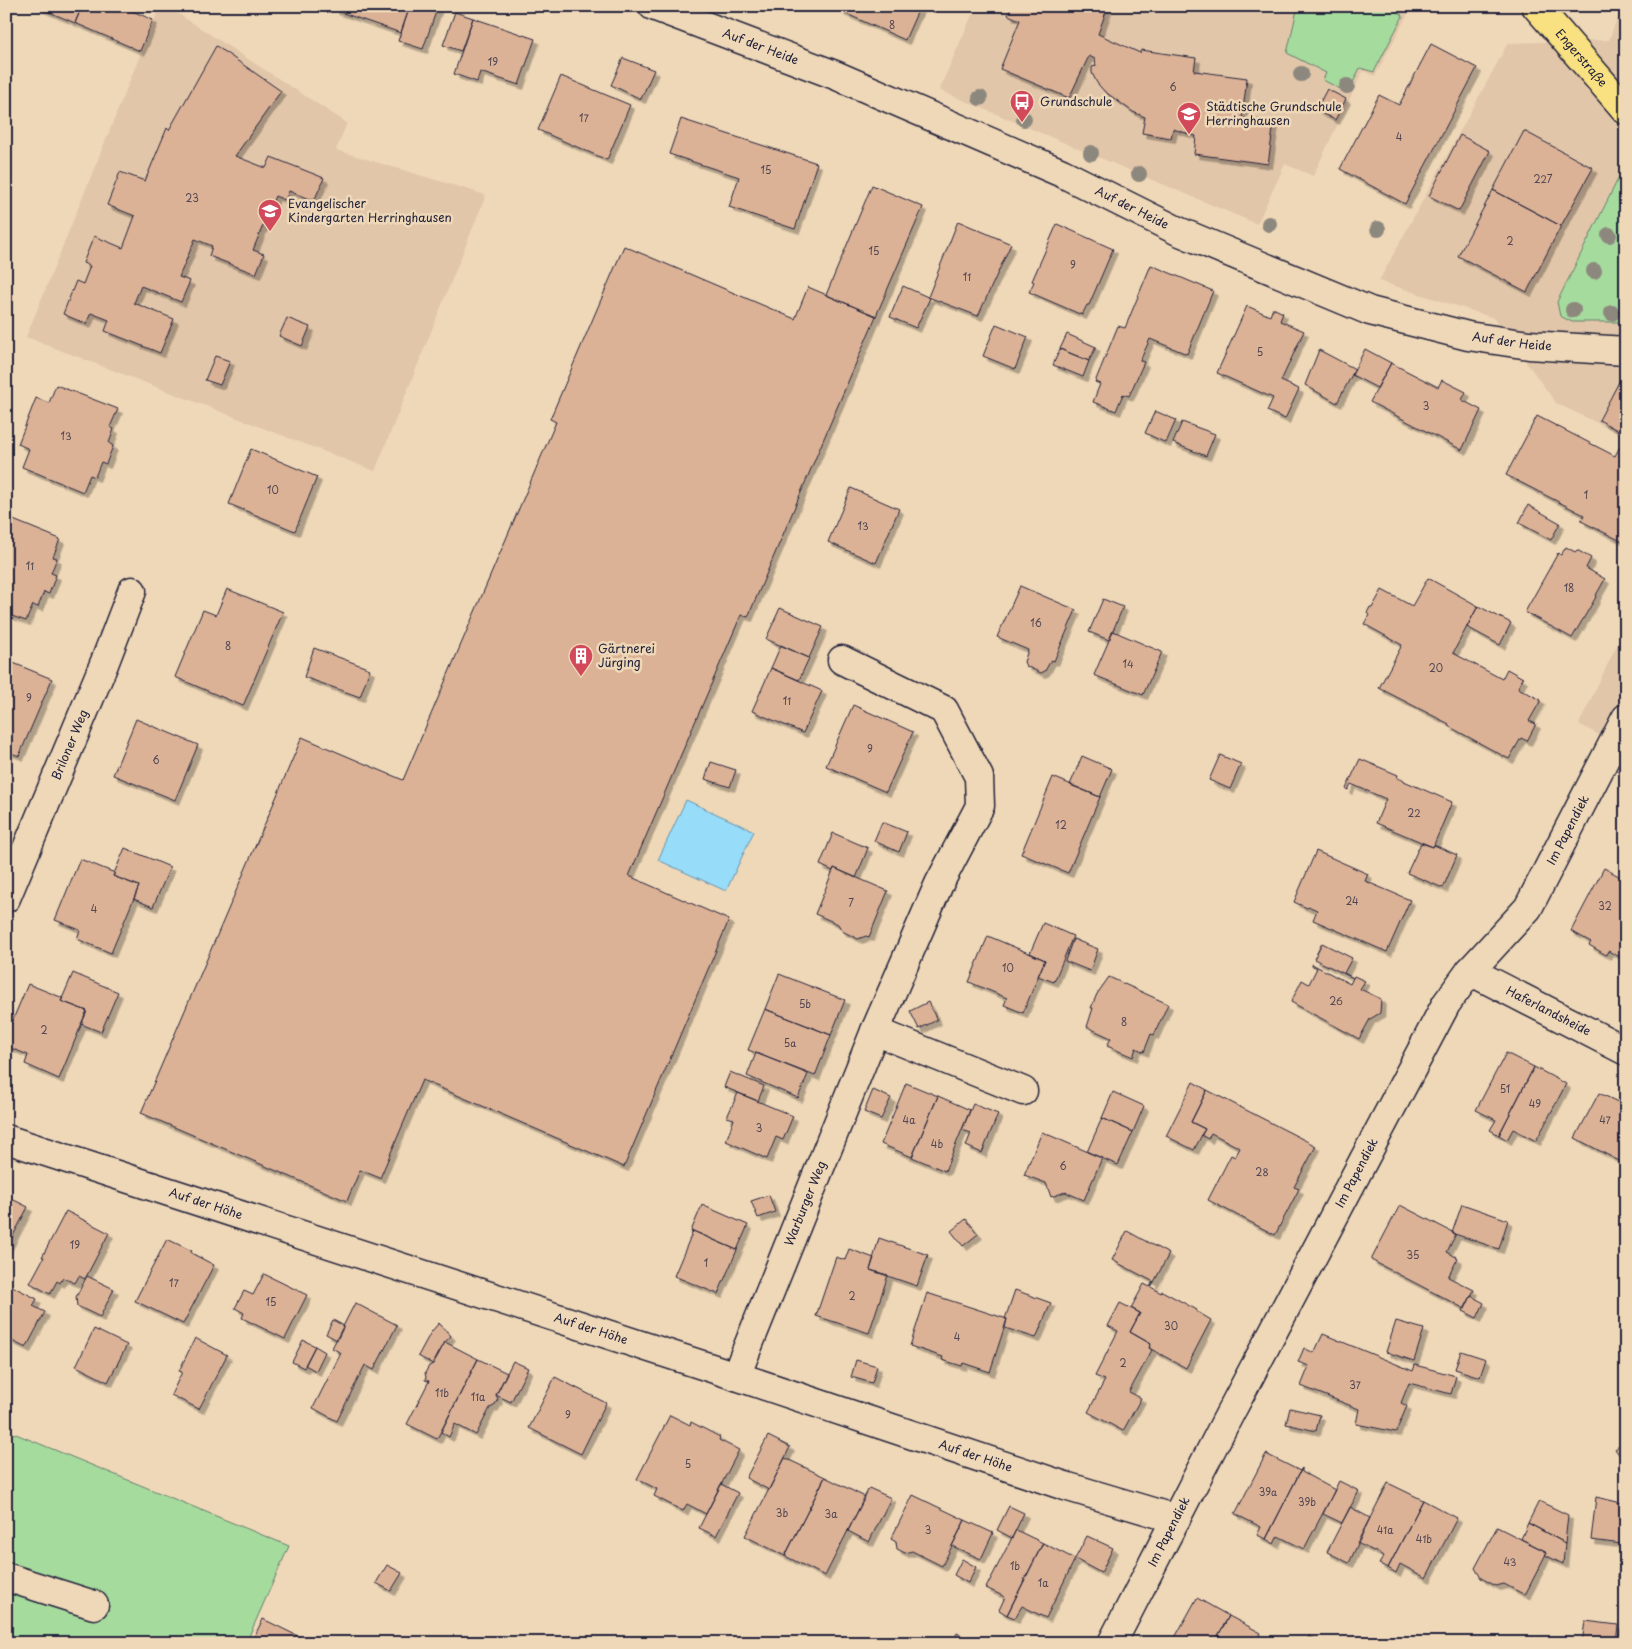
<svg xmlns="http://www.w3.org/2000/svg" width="1632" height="1649" font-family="'Playpen Sans',sans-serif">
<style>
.built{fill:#e1c6a9}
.green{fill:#a6db9e;stroke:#647e6c}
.water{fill:#97dcf9;stroke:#6892ad}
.building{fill:#dcb296;stroke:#22223b;filter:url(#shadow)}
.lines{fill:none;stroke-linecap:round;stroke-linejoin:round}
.minor-casing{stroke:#22223b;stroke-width:31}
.major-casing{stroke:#22223b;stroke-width:31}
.minor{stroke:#efd8b8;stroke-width:28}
.major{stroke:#f9e181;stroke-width:28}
.tree{fill:#8d887e}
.labels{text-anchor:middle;stroke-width:5;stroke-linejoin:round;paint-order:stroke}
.number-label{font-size:10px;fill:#504652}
.street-label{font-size:12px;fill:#22223b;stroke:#efd8b8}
.poi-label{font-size:12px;fill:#22223b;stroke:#efd8b8;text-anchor:start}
</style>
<defs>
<filter id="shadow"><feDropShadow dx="4.5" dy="4.5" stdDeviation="0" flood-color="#0004"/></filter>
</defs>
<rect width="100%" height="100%" fill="#efd8b8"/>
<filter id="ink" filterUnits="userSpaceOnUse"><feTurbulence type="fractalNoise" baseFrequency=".02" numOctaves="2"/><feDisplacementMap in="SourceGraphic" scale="10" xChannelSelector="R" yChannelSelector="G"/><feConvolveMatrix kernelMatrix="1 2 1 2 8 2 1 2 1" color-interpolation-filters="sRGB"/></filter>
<g filter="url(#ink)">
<path class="built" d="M160 6H166L347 123 336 150 486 195 375 471 26 337Z
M976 6H1412L1375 76 1363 71 1313 176 1285 164 1257 224 939 90Z
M1622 6H1626V163L1557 302 1572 322H1626V437L1556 403 1494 318 1379 281 1508 43 1609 40Z
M1626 626V750L1579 724Z"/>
<path class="green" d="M1298 6H1391L1403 16 1374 72 1360 68 1348 93 1323 80 1326 73 1287 53Z
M1626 163V322H1572L1560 316 1557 302Z
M6 1430 289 1546 246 1643H6Z"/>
<path class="water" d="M686 800 754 831 726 891 658 860Z"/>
<path class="building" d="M35 6H82L75 23Z
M82 6H121L153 20 140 51 75 23Z
M336 6H410L401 33 334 10Z
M410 6H438L423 49 398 41Z
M842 6H920L905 40 840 11Z
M1012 6H1108L1098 34 1140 53 1141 50 1196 58 1194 71 1247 78 1242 118 1274 122 1268 164 1194 154 1196 136 1173 129 1171 138 1142 133 1145 117 1133 112 1104 91 1097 83 1092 73V67L1096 66 1095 59 1089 56 1069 98 1000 69 1020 20 1008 15Z
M455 12 473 18 461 51 443 45Z
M473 18 535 39 519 85 480 72 477 82 454 74Z
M1431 44 1477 68 1405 204 1340 169 1379 95 1399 105Z
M216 46 281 91 235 156 266 168 271 157 324 178 314 201 289 191 285 200 275 196 253 250 264 254 256 274 209 256 212 246 195 239 179 277 190 281 181 302 141 286 134 303 174 319 160 353 105 331 109 320 91 313 86 324 63 314 76 281 83 284 90 266 83 263 94 236 123 248 135 216 107 205 120 172 145 181 167 128 169 130Z
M623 58 654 70 641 99 611 85Z
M561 76 630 105 607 160 538 130Z
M1327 89 1346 99 1335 120 1316 110Z
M681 119 817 163 795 229 729 207 739 177 669 154Z
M1524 131 1593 168 1561 226 1493 190Z
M1460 135 1490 151 1459 211 1429 196Z
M872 185 923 207 876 316 826 295Z
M1493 190 1561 226 1527 292 1458 256Z
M958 221 1011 244 978 316 928 297Z
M1057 224 1113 249 1089 305H1087L1082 315 1029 292 1034 282 1032 281Z
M624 246 795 319 808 287 876 316 748 617 741 615 629 876 729 920 624 1167 422 1080 380 1178 360 1170 347 1201 141 1113 302 737 403 780 556 422 550 419Z
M1151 265 1213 291 1187 354 1150 339 1140 361 1144 362 1129 396 1123 394 1116 411 1093 402 1100 384 1095 382 1118 326 1125 328Z
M903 286 930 298 916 328 890 317Z
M1247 306 1270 316 1273 308 1283 313 1280 321 1304 331 1281 381 1299 389 1285 419 1267 411 1273 398 1217 373Z
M287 318 310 327 302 346 279 336Z
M996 324 1028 337 1015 369 983 356Z
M1067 334 1096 347 1089 361 1060 349Z
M1060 349 1089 361 1083 377 1053 365Z
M1365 349 1391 363 1377 388 1352 375Z
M1319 350 1355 369 1337 403 1305 385Z
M215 356 230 361 220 385 205 380Z
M1391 363 1438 387 1442 380 1466 392 1462 400 1481 410 1462 450 1370 402Z
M1620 380 1626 383V435L1599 420Z
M56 385 118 409 110 427 114 429 109 443 113 446 106 464 101 462 95 477 90 475 83 492 22 467 29 449 18 444 36 398 49 403Z
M1155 411 1176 420 1166 443 1145 433Z
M1537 416 1615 456 1626 435V538L1623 542 1581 521 1584 515 1506 475Z
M1182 422 1215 434 1206 456 1173 443Z
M251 449 317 477 295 531 229 504Z
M851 488 899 509 876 563 828 542Z
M1528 505 1560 523 1551 540 1519 523Z
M6 517 60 539 53 557 57 558 51 573 56 575 49 594 44 592 38 607 33 605 26 621 6 614Z
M1566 547 1575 552 1577 550 1591 558 1586 568 1605 579 1595 597H1596L1572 638 1525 612 1558 553 1561 555Z
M1428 578 1478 606 1453 653 1502 679 1507 669 1523 678 1518 688 1541 700 1529 721 1536 724 1527 741 1521 738 1509 759 1448 726 1449 724 1379 688 1402 645 1364 624 1369 615 1367 613 1370 607 1372 608 1382 590 1412 606Z
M1020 586 1076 610 1054 661 1051 660 1045 671 1041 673 1026 666 1024 662 1028 650 997 637Z
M227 589 283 612 243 706 175 677 203 610 216 615Z
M1103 599 1123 607 1109 640 1089 632Z
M1478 606 1511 623 1500 645 1467 627Z
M780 608 823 627 809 658 766 639Z
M1113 631 1162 652 1143 695 1094 675Z
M781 645 809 658 799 680 771 668Z
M314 648 370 669 360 697 304 677Z
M6 660 52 679 19 756 6 751Z
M771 668 822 691 803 733 752 711Z
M853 705 913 732 886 792 826 766Z
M136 719 198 745 175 800 113 775Z
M1220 755 1241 764 1230 789 1209 780Z
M1082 756 1112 769 1100 797 1070 785Z
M1360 759 1398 775 1397 778 1452 802 1433 847 1376 823 1386 799 1351 784 1348 790 1346 789Z
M711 762 736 770 730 787 705 779Z
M1053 777 1100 797 1068 873 1021 854Z
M882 822 907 832 899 852 874 841Z
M833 833 868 848 856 878 834 868 833 871 820 865Z
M1421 843 1433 847 1434 845 1457 855 1443 888 1407 873Z
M125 848 170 867 153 907 134 899 139 886 113 876Z
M1316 851 1368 874 1365 881 1410 900 1387 952 1313 920 1317 910 1310 907 1307 908 1294 902Z
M80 859 115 873 113 876 139 886 111 953 77 939 80 930 55 920Z
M834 868 888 891 869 937 866 936 858 939 842 931 838 924 815 914Z
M1604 868 1626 880V951L1622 958 1608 951 1606 955 1589 945 1591 942 1571 931Z
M1043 923 1073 936 1054 982 1038 976 1045 960 1030 953Z
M988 936 1045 960 1023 1013 1004 1005 1007 998 969 982Z
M1073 939 1098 949 1090 971 1065 961Z
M1322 943 1352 958 1344 973 1353 978 1314 959Z
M1312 964 1350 984 1354 976 1365 981 1360 989 1381 999 1380 1013 1370 1019 1359 1039 1291 1002 1302 980 1309 984 1317 968 1311 965Z
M73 973 118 992 101 1032 81 1024 87 1011 61 1001Z
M779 974 845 1000 831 1035 765 1009Z
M1109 977 1168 1004 1154 1035 1151 1034 1144 1052 1136 1048 1133 1057 1107 1046 1111 1038 1087 1027 1093 1008H1091L1097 994Z
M28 984 63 998 61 1001 87 1011 59 1079 25 1064 28 1055 6 1046V1036Z
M928 1002 937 1020 919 1029 910 1011Z
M765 1009 831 1035 815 1076 748 1050Z
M756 1053 808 1074 798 1098 747 1076Z
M1506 1053 1534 1067 1499 1135 1490 1130 1496 1120 1476 1110Z
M1534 1067 1566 1084 1536 1141 1513 1129 1507 1140 1499 1135Z
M730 1072 764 1086 758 1101 724 1087Z
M1193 1082 1207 1090 1191 1122 1205 1129 1194 1150 1166 1136Z
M906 1083 938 1096 912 1157 881 1144Z
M873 1090 891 1098 881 1119 864 1112Z
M1207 1090 1316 1146 1294 1187 1299 1189 1275 1235 1208 1200 1231 1155 1235 1157 1240 1148 1211 1133 1208 1139 1201 1135 1205 1129 1191 1122Z
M1113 1092 1144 1106 1133 1132 1102 1118Z
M738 1093 793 1116 783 1140 776 1137 767 1159 726 1141 734 1119 727 1117Z
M1599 1093 1620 1103 1621 1101 1626 1103 1625 1164 1575 1138Z
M938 1096 970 1110 945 1171 912 1157Z
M973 1104 998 1114 982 1153 966 1146 971 1133 962 1130Z
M1102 1118 1133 1132 1118 1165 1087 1152Z
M1042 1132 1102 1158 1084 1200 1065 1192 1051 1197 1046 1183 1024 1175Z
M769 1195 775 1212 758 1218 751 1201Z
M6 1196 28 1207 6 1249Z
M1462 1204 1508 1220 1499 1249 1452 1233Z
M702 1205 748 1225 737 1250 693 1231 692 1233 691 1231Z
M1400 1205 1456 1234 1447 1252 1458 1258 1448 1277 1474 1290 1465 1309 1371 1260Z
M66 1211 109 1233 85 1279 79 1276 75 1283 63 1278 60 1283 57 1281 50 1294 30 1283 44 1257H42Z
M966 1219 978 1234 963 1246 951 1231Z
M693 1231 737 1250 718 1294 674 1276Z
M1127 1231 1169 1254 1154 1282 1112 1260Z
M879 1238 928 1255 917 1286 870 1270Z
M167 1239 192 1251 191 1253 214 1265 183 1324 135 1301Z
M849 1249 874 1258 870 1270 888 1275 869 1333 816 1316 836 1257 845 1260Z
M264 1274 307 1295 285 1339 242 1318 244 1313 235 1308 244 1291 253 1295Z
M87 1276 114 1289 100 1317 77 1306 76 1297Z
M1153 1281 1154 1282 1151 1287 1161 1293 1162 1291 1197 1310 1196 1311 1211 1320 1186 1368 1149 1348 1151 1344 1130 1332 1140 1313 1131 1308 1144 1284 1150 1287Z
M6 1283 12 1286 6 1298Z
M12 1286 37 1299 33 1306 45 1312 26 1348 6 1338V1298Z
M1015 1290 1051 1303 1036 1338 1005 1328 1007 1319H1005Z
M927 1293 1007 1319 990 1372 963 1363 962 1366 942 1360 943 1357 910 1346Z
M1471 1296 1484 1303 1477 1318 1463 1311Z
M355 1303 397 1325 374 1370 365 1365 337 1421 313 1408 341 1353 332 1348Z
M1120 1303 1140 1313 1130 1332 1151 1344 1149 1348 1152 1350 1129 1392 1141 1398 1123 1431 1088 1412 1105 1380 1095 1376 1118 1331 1108 1326Z
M333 1320 344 1326 337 1340 326 1334Z
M1396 1321 1424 1329 1414 1361 1386 1352Z
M439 1323 451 1336 445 1342 433 1364 418 1356 431 1332Z
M94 1329 127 1345 108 1382 76 1366Z
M1323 1334 1413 1371 1415 1365 1456 1376 1451 1394 1409 1383 1401 1403 1407 1406 1396 1432 1356 1424 1359 1409 1301 1386 1309 1366 1298 1362 1304 1348 1314 1353Z
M195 1338 227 1355 199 1409 171 1395 182 1372 179 1371Z
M303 1340 315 1346 304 1368 292 1362Z
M445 1342 478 1359 437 1439 407 1424 429 1381 425 1380 426 1377 425 1373 429 1366 433 1364Z
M315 1346 325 1352 316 1371 305 1365Z
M1461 1351 1486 1359 1480 1377 1455 1369Z
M478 1359 507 1373 496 1395 498 1399 494 1406 490 1408 476 1435 455 1424 449 1437 441 1432Z
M856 1360 877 1366 872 1383 851 1377Z
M513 1361 528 1368 511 1402 496 1395Z
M555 1377 606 1403 581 1454 529 1428Z
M1290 1408 1320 1415 1316 1431 1286 1424Z
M670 1415 690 1425 691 1422 720 1437 719 1440 739 1450 706 1514 687 1504 683 1511 654 1496 657 1489 637 1479Z
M1626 1426V1464L1615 1449 1624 1442Z
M768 1436 790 1447 769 1490 746 1478Z
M1266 1454 1300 1471 1302 1468 1266 1539 1257 1535 1261 1527 1235 1514Z
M785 1458 825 1477 785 1556 745 1536Z
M1302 1468V1472L1335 1490 1304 1549 1278 1536 1274 1544 1266 1539Z
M825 1477 865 1497 825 1576 785 1556Z
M1339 1481 1359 1491 1342 1523 1323 1514Z
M1388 1483 1423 1500 1388 1568 1379 1564 1384 1556 1357 1543Z
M721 1484 738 1493 716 1536 699 1528Z
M869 1488 891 1498 869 1542 848 1531Z
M913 1495 965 1520 942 1566 912 1551 905 1553 897 1549 896 1542 891 1539Z
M1596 1497 1626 1504V1533H1623L1622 1544 1591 1540Z
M1423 1500 1457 1518 1426 1578 1400 1564 1396 1573 1388 1568Z
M1539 1501 1568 1515 1565 1543 1528 1523Z
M1009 1506 1024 1513 1012 1538 997 1530Z
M1350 1507 1370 1518 1349 1563 1327 1552Z
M965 1520 993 1533 981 1559 952 1546Z
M1528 1523 1565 1543 1563 1564 1545 1555 1547 1552 1521 1539Z
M1497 1527 1547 1552 1525 1595 1504 1584 1496 1586 1481 1578 1475 1568Z
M1016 1530 1043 1543 1007 1615 999 1610 1005 1597 986 1588Z
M1623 1533H1626V1579L1618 1578Z
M1087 1536 1113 1548 1101 1573 1075 1559Z
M1043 1543 1075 1559 1046 1618 1022 1606 1015 1618 1007 1615Z
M962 1559 976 1567 968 1583 954 1575Z
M387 1565 402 1573 391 1591 376 1583Z
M1197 1598 1229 1616 1214 1643H1172Z
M1229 1616 1261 1633 1256 1643H1214Z
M263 1619 312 1643H251Z
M1585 1621 1618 1625 1616 1643H1582Z
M957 1633 976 1643H952Z
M1309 1636 1324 1643H1306Z"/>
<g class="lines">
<defs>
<g id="minor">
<path id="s1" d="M653 6 835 75 1062 173 1178 231 1370 311 1468 336 1529 345 1626 351"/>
<path id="s2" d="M6 898 104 664 132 591"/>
<path id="s3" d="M1470 971 1626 1051"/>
<path d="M875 1031 1023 1091"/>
<path id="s4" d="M6 1139 736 1376 1065 1486 1176 1519"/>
<path id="s5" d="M736 1376 875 1031 939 884 980 806 979 777 944 710 842 660"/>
<path d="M6 1577 94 1605"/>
<path id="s6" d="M1112 1643 1226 1421 1446 1004 1470 971 1528 908 1626 718"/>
</g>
<g id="major">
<path id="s7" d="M1536 6 1626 110"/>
</g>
</defs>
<use href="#minor" class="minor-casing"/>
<use href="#major" class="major-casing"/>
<use href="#minor" class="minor"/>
<use href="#major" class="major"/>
</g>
<g class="tree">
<circle cx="1301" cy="74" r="8"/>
<circle cx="1347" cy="86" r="8"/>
<circle cx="980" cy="98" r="8"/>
<circle cx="1024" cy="119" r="8"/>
<circle cx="1091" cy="153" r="8"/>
<circle cx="1139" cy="174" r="8"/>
<circle cx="1269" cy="224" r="8"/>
<circle cx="1378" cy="229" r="8"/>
<circle cx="1609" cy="235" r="8"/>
<circle cx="1594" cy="271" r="8"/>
<circle cx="1573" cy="310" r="8"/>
<circle cx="1612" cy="313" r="8"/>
</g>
</g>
<defs>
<symbol id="bus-pin" viewBox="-11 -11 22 30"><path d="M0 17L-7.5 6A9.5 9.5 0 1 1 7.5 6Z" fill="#d1495b" stroke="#efd8b8"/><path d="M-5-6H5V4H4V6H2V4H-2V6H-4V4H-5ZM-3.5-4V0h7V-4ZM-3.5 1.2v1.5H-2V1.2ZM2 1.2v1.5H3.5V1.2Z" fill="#fff"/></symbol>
<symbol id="school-pin" viewBox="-11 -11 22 30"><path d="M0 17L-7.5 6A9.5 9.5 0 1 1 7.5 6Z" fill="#d1495b" stroke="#efd8b8"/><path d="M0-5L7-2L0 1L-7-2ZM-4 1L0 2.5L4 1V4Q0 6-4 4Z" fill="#fff"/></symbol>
<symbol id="building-pin" viewBox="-11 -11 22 30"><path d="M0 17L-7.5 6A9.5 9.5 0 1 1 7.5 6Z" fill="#d1495b" stroke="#efd8b8"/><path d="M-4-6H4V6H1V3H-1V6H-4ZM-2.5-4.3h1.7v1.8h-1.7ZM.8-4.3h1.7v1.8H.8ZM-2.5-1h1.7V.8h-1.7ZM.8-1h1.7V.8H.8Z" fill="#fff"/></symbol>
</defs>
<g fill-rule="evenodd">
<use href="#bus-pin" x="1008" y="88" width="28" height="38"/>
<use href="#school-pin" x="1175" y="100" width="28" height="38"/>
<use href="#school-pin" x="256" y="197" width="28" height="38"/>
<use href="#building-pin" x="567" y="642" width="28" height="38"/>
</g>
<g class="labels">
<g class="number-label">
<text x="892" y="29">8</text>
<text x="493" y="66">19</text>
<text x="1173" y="91">6</text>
<text x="584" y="122">17</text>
<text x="1399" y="141">4</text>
<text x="766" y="174">15</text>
<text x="1543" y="183">227</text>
<text x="192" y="202">23</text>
<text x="1510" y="245">2</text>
<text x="874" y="255">15</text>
<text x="1073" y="269">9</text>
<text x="967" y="281">11</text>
<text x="1260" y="356">5</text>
<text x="1426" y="410">3</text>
<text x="66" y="440">13</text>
<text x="273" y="494">10</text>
<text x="1586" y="499">1</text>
<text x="863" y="530">13</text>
<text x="30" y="570">11</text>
<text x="1569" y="592">18</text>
<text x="1036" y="627">16</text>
<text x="228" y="650">8</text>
<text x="1128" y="668">14</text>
<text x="1436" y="672">20</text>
<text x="29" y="702">9</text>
<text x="787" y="705">11</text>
<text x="870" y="753">9</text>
<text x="156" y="764">6</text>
<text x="1414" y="817">22</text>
<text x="1061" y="829">12</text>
<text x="1352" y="905">24</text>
<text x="851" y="907">7</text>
<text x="1605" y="910">32</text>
<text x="94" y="913">4</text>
<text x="1008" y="972">10</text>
<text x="1336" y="1005">26</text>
<text x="805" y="1008">5b</text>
<text x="1124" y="1026">8</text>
<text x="44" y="1034">2</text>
<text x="790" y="1047">5a</text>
<text x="1505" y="1093">51</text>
<text x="1535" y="1108">49</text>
<text x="909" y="1124">4a</text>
<text x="1605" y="1124">47</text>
<text x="759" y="1132">3</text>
<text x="937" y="1148">4b</text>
<text x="1063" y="1170">6</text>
<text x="1262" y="1176">28</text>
<text x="75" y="1249">19</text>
<text x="1413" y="1259">35</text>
<text x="706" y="1267">1</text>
<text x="174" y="1287">17</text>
<text x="852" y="1300">2</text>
<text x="271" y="1306">15</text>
<text x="1171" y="1330">30</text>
<text x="957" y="1341">4</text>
<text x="1123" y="1367">2</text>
<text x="1355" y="1389">37</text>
<text x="442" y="1397">11b</text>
<text x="478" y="1401">11a</text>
<text x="568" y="1419">9</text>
<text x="688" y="1468">5</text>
<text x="1268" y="1496">39a</text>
<text x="1307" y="1506">39b</text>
<text x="782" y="1517">3b</text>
<text x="831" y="1518">3a</text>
<text x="928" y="1534">3</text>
<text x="1385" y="1534">41a</text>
<text x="1424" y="1543">41b</text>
<text x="1510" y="1566">43</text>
<text x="1015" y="1570">1b</text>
<text x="1043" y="1587">1a</text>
</g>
<g class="street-label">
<text dy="4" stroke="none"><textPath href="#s1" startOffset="115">Auf der Heide</textPath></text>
<text dy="4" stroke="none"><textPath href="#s7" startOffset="69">Engerstraße</textPath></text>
<text dy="4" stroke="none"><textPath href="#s1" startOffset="520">Auf der Heide</textPath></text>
<text dy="4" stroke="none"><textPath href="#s1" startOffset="925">Auf der Heide</textPath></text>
<text dy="4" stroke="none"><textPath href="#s2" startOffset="166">Briloner Weg</textPath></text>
<text dy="4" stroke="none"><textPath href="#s6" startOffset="935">Im Papendiek</textPath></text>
<text dy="4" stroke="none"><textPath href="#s3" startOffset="88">Haferlandsheide</textPath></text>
<text dy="4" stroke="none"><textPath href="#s6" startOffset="530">Im Papendiek</textPath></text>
<text dy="4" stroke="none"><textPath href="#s5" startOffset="186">Warburger Weg</textPath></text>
<text dy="4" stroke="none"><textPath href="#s4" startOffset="210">Auf der Höhe</textPath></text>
<text dy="4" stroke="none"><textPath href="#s4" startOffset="615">Auf der Höhe</textPath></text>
<text dy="4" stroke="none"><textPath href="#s4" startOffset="1020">Auf der Höhe</textPath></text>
<text dy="4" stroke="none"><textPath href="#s6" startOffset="125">Im Papendiek</textPath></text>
</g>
<g class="poi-label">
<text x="1040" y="106">Grundschule</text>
<text x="1206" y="111">Städtische Grundschule<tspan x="1206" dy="14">Herringhausen</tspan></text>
<text x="288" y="208">Evangelischer<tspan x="288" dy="14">Kindergarten Herringhausen</tspan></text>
<text x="598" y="653">Gärtnerei<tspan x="598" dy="14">Jürging</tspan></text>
</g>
</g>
<rect width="1632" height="1649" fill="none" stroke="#efd8b8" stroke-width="25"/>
<rect x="12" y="12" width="1607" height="1624" fill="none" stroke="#22223b" stroke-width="2" filter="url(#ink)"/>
</svg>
